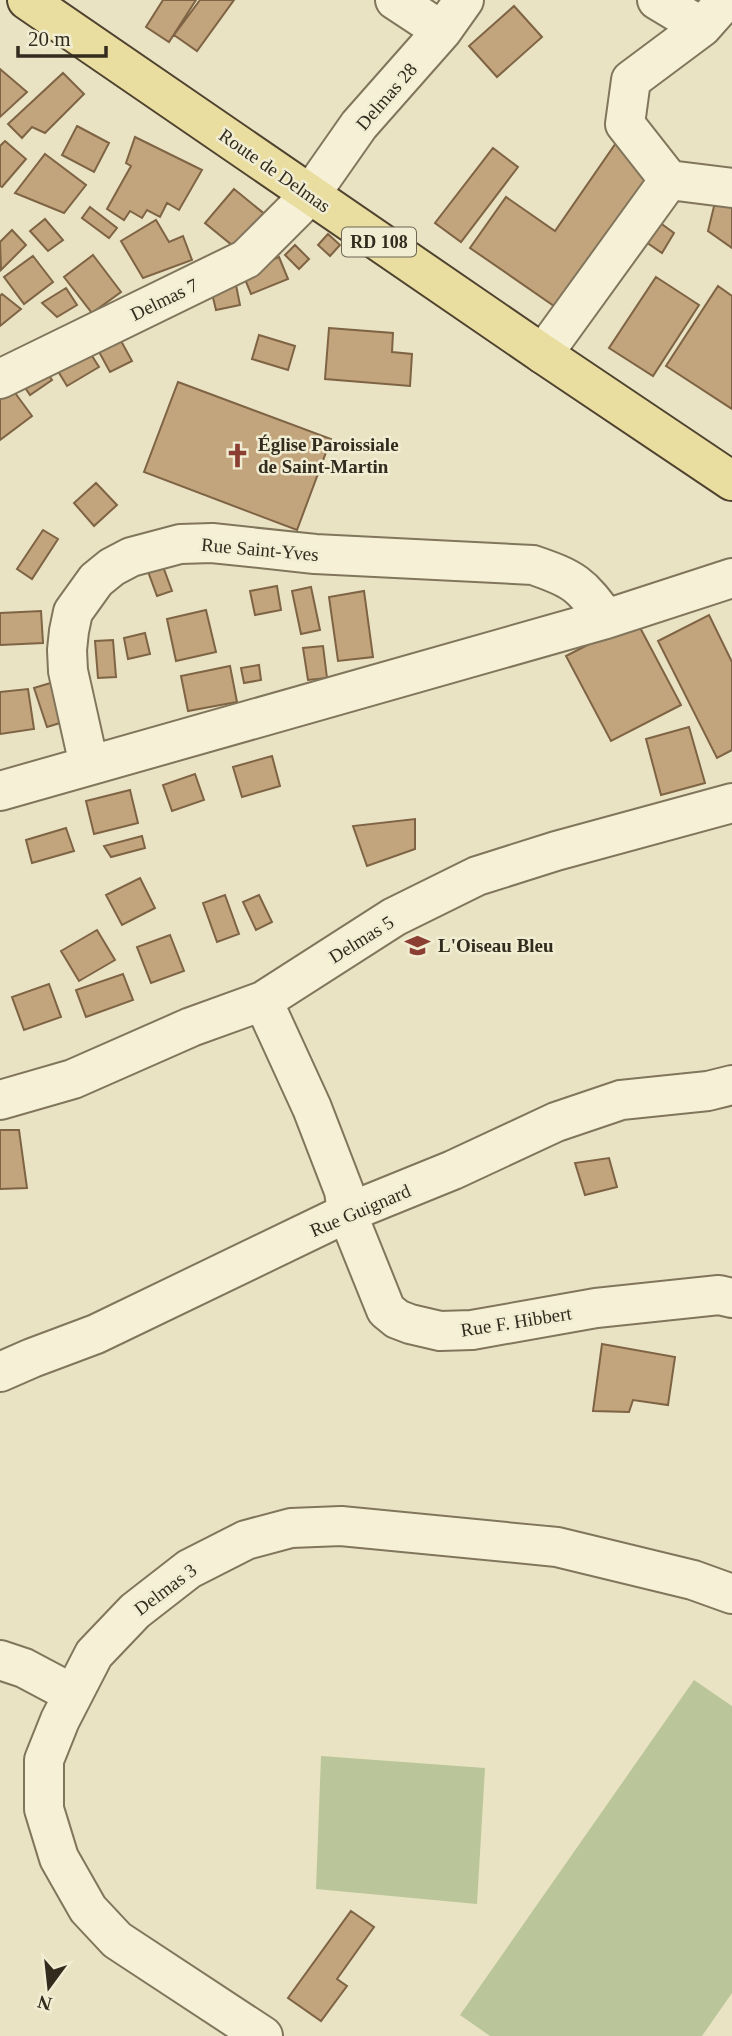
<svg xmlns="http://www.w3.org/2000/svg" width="732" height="2036" font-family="'Times New Roman',serif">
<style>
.green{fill:#bac699}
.building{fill:#c3a57d;stroke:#7e6444;stroke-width:2}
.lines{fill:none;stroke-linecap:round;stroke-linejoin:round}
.minor-casing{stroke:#81755c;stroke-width:42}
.major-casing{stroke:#4f4330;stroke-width:42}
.minor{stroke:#f5f0d6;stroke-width:38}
.major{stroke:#e9dd9f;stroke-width:38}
.labels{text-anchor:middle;stroke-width:5;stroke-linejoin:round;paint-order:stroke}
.shield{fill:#f1edd2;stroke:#6c6554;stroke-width:2}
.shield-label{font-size:18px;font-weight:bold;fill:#332b1e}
.street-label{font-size:19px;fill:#332b1e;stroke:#f1edd2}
.poi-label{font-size:19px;font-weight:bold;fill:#332b1e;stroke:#f1edd2;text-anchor:start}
</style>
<rect width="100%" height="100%" fill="#e9e3c3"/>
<path class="green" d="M694 1680 732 1706V1993L702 2036H490L460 2015Z
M321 1756 485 1768 477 1904 316 1889Z"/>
<path class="building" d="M163 0H196L169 42 146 27Z
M200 0H234L197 51 174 35Z
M514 6 542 37 497 77 469 46Z
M0 69 27 92 0 117Z
M63 73 84 94 45 133 32 127 22 138 8 124Z
M77 126 109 143 94 172 62 155Z
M135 137 202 170 179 210 167 203 160 217 147 210 142 218 130 211 124 220 107 209 131 166 126 163Z
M5 141 26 159 2 187 0 186V146Z
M616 143 654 169 557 308 470 248 506 197 555 231Z
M493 148 518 167 461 242 435 223Z
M45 154 86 185 64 213 15 193Z
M234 189 267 216 238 250 205 223Z
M716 198 732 204V248L708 231Z
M90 207 117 228 109 238 82 218Z
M644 211 674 233 662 253 630 231Z
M45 219 63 240 48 251 30 231Z
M156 220 169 242 183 236 192 260 143 278 121 241Z
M12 230 26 245 1 270 0 242Z
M328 234 340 245 330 256 318 245Z
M295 245 309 259 299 269 285 255Z
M93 255 121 292 92 313 64 277Z
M33 256 53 282 24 304 4 277Z
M279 257 288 279 251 294 242 272Z
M656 277 699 305 653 376 609 348Z
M235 280 240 305 216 310 210 285Z
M718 286 732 296V409L666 366Z
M66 288 77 305 57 317 42 303Z
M2 294 21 309 0 326V296Z
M114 328 132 361 110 372 92 339Z
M329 328 393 333 392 352 412 354 410 386 325 379Z
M259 335 295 346 288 370 252 359Z
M80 337 99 367 67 386 56 368Z
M40 362 52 380 30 395 18 377Z
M178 382 331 439 297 530 144 472Z
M10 386 32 416 0 440V393Z
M96 483 117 505 94 526 74 503Z
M43 530 58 539 32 579 17 569Z
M161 561 172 591 157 596 146 566Z
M277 586 281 610 255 615 250 591Z
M311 587 320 630 301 634 292 591Z
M364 591 373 657 338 661 329 597Z
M206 610 216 652 176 661 167 619Z
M41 611 43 643 0 645V613Z
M709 615 732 662V750L717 758 658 641Z
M636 620 681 705 611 741 566 656Z
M145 633 150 654 128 659 124 638Z
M113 640 116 677 98 678 95 641Z
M323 646 327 678 308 680 303 648Z
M259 665 261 680 244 683 241 668Z
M230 666 237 702 188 711 181 676Z
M67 678 80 717 47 727 34 688Z
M28 689 34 729 0 734V692Z
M689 727 705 783 661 795 646 739Z
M272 756 280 786 242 797 233 767Z
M195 774 204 800 172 811 163 785Z
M130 790 138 823 94 834 86 801Z
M415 819V849L367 866 353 826Z
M66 828 74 851 32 863 26 840Z
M142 836 145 848 111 857 104 846Z
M140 878 155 908 122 925 106 895Z
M225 895 239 934 217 942 203 903Z
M259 895 272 922 256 930 243 902Z
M97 930 115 960 79 981 61 951Z
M170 935 184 971 151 983 137 947Z
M123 974 133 1000 86 1017 76 990Z
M49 984 61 1017 24 1030 12 997Z
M0 1130H19L27 1188 0 1189Z
M609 1158 617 1187 585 1195 575 1163Z
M602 1344 675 1357 668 1405 633 1400 629 1412 593 1411Z
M351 1911 374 1927 337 1979 347 1986 321 2021 288 1998Z"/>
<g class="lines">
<defs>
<path id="minor" d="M395 0 442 31
M657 0 702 27
M726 0 702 27 631 80 625 124 669 180 732 188
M543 354 669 180
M0 379 246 259 310 195 359 125 442 31 464 0
M89 765 68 671 67 650 69 631 73 612 96 580 112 567 131 557 180 544 212 543 315 554 533 565C574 579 581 584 606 619
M0 791 606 619 732 578
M263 1001 312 1108 344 1191 347 1213 386 1310 397 1319 410 1324 440 1331 472 1330 596 1308 719 1295 732 1298
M0 1100 73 1079 191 1027 263 1001 394 917 477 876 556 851 732 803
M0 1372 32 1358 96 1334 347 1213 453 1170 556 1122 621 1100 708 1091 732 1085
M0 1660 24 1668 73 1694
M263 2036 117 1940 88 1909 59 1858 44 1809V1760L60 1720 94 1654 135 1611 189 1569 246 1540 291 1528 341 1526 557 1547 693 1580 732 1594"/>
<path id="major" d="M27 0 543 354 732 481"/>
</defs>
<use href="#minor" class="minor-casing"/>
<use href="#major" class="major-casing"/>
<use href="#minor" class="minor"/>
<use href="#major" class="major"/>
</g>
<defs>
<symbol id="church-bare" viewBox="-9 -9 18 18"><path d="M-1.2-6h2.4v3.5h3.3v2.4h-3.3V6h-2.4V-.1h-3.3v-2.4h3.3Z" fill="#8a3f32" stroke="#f1edd2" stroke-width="2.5" paint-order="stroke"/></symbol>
<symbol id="school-bare" viewBox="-9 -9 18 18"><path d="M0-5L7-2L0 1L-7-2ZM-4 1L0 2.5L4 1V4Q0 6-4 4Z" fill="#8a3f32" stroke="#f1edd2" stroke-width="2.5" paint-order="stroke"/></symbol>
</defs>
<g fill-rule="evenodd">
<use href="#church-bare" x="220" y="438" width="35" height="35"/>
<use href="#school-bare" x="400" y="928" width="35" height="35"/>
</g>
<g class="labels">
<rect class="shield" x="342" y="227.5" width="74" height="29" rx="5"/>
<g class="shield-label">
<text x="379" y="248">RD 108</text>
</g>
<g class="street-label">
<text transform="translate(386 96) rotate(-49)" y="7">Delmas 28</text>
<text transform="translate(275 170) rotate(35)" y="7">Route de Delmas</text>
<text transform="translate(164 299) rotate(-26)" y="7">Delmas 7</text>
<text transform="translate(260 549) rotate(5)" y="7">Rue Saint-Yves</text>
<text transform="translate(361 939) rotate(-32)" y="7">Delmas 5</text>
<text transform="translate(360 1210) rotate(-23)" y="7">Rue Guignard</text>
<text transform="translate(516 1321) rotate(-9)" y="7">Rue F. Hibbert</text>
<text transform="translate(165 1589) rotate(-37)" y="7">Delmas 3</text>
</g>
<g class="poi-label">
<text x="258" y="451">Église Paroissiale<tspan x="258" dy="22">de Saint-Martin</tspan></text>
<text x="438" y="952">L'Oiseau Bleu</text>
</g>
</g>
<g transform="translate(49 1987) rotate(195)" stroke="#f1edd2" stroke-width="5" paint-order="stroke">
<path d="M0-5L12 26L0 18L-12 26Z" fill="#332b1e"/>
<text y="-10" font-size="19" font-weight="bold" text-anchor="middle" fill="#332b1e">N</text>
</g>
<path d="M18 46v10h88v-10" fill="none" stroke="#332b1e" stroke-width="3.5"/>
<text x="28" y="46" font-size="21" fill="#332b1e" stroke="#f1edd2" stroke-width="5" paint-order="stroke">20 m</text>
</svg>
